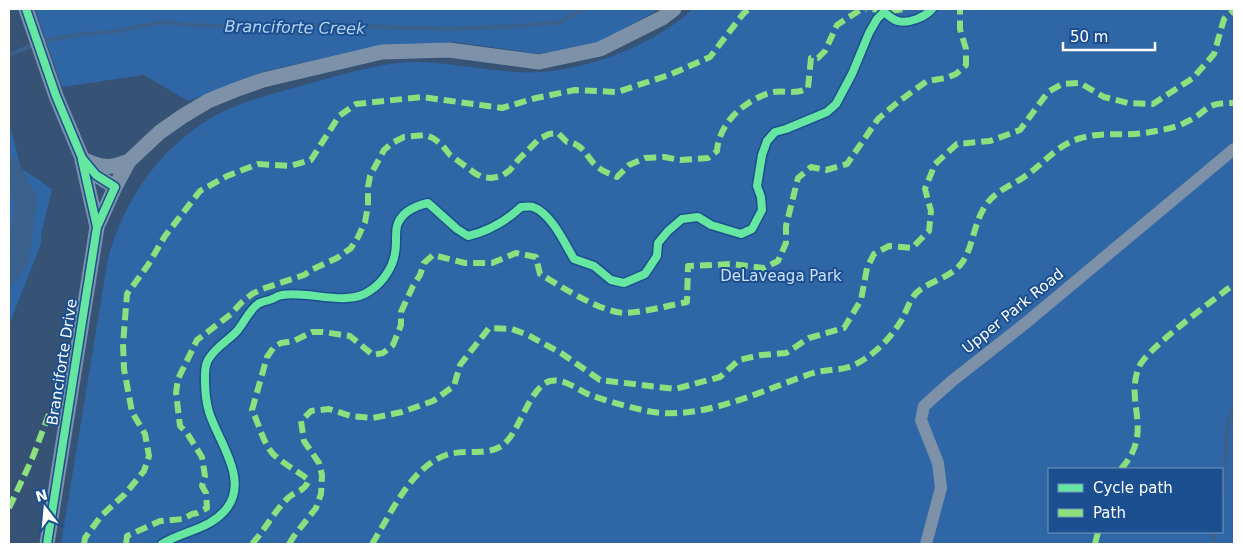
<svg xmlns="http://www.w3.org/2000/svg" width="1243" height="553" font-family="'DejaVu Sans',sans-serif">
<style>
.green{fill:#2f66a5;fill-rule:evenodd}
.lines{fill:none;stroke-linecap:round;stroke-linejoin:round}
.stream{stroke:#3b618d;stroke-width:4}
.river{stroke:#3b618d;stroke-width:22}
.minor{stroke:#7d92a8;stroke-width:12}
.tertiary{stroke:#7d92a8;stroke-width:15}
.quiet{stroke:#8de07e;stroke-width:6;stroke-dasharray:12 6;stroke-linecap:butt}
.cycleway-casing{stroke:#1b4f8f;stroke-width:11}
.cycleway{stroke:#66e7a1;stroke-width:8}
.labels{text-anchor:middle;stroke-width:4;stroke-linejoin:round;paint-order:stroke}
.park-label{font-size:15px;fill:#cfe3fa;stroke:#1b4f8f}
.street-label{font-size:15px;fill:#fff;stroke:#1b4f8f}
.water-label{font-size:16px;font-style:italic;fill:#b5d3f5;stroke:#1b4f8f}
</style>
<rect width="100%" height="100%" fill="#365274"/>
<path class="green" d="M35 9H660L596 44 539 54 455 42 380 46 265 71 188 101 144 75 62 87Z
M693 9H1234V544H61L108 258C127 190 172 131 238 105 262 96 287 90 311 83 344 74 376 64 411 62 446 61 481 70 516 72 575 76 650 48 693 9ZM1049 469H1222V532H1049Z
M9 122 21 168 52 189 41 235V244L9 325Z"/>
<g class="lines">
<path class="stream" d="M42 41 82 34 111 32 163 22 189 25 248 27 325 25 447 29 518 26 561 22 581 9
M9 55 35 44
M1222 495 1228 422 1234 408
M1213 544 1214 532"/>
<path class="river" d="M9 168 26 200 19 255 9 273"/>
<path class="minor" d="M926 544 941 488 938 463 921 420 924 406 952 381 1027 322 1234 149"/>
<path class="tertiary" d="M26 9 56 96 82 158 96 175 115 187
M82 160 97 227
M85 160C103 169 111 168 129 161
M47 544 97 227 115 187 129 161 160 132 183 116 208 101 235 90 263 80 382 52 449 50 539 62 600 49 662 18 674 9"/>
<path class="quiet" d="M873 9 884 12 904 9
M1121 469C1155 431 1124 403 1139 367 1146 349 1215 299 1234 284
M9 508 32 459 49 414 71 393
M84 544 85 538 101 516 125 494 144 471 149 456 145 434 132 412 124 369 123 344 127 294 148 265 165 236 200 191 227 176 258 164 290 166 311 160 339 116 356 104 422 97 502 108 536 98 575 90 617 92 669 75 710 57 743 14 749 9
M126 544 127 536 160 521 183 519 192 514 197 513 207 508 206 493 202 486 205 476 202 457 187 433 180 426 176 393 178 379 197 340 231 314 241 303 252 294 262 289 304 275 313 269 337 258 351 248 358 237 365 222 368 206V187L370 176 384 150 392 143 404 137 425 135 433 138 442 145 450 155 476 174 482 177 491 178 502 176 510 170 518 160 539 139 549 134 558 133 567 142C586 144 585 158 599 168 604 172 611 174 617 177L629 165 645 158 664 157 680 160 708 158 717 151C719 122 746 99 773 92 785 90 797 95 808 88L811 58H818L825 51 837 25 860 10 866 9
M252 544C265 530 274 511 289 497 298 490 304 492 309 480 297 471 284 464 273 454 263 443 259 424 252 410L267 357 274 347 281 343 294 341 312 332H323L350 336 373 355 383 353 393 345 401 325V312L413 286 420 275 424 263 433 255 465 263H492L516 253 536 257 540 274C560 286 602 313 625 313 646 312 666 306 687 302L688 266 732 264 764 268 778 261 786 243V226L798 178 811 167 826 170 847 164 878 119 898 102 927 81 946 78 956 74 966 65V49L960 29V9
M289 544 294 536 316 508 321 494 322 475 319 463 304 441 301 421 311 411 329 409 351 416 373 418 402 412 433 401 454 386 460 365 489 328 512 329 528 335 561 353 600 380 675 389 720 377 739 360 761 355 786 353 809 338 844 328 861 300 867 268 874 254 889 246 912 248 929 231 931 211 925 189 935 164 957 144 990 141 1020 130 1048 92 1062 84 1080 83 1104 97 1128 103 1153 104 1193 78 1214 54 1224 19 1234 10
M372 544C391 514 410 468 446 455 466 448 493 458 507 441 520 428 531 386 550 381 565 378 578 390 590 395 608 401 628 407 647 411 702 422 762 390 813 373 826 369 841 371 854 365 873 356 890 339 901 321 905 314 908 305 913 297 923 282 948 280 961 264 974 247 973 223 986 205 995 191 1011 186 1024 177 1044 164 1056 145 1081 138 1103 131 1127 137 1150 132 1162 130 1176 128 1186 122 1209 112 1203 102 1234 103
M1095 544 1098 532"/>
<defs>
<path id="cycleway" d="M26 9 56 96 82 158 96 175 115 187 97 227 47 544
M82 160 97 227
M162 544C185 530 210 530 227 508 249 479 218 441 209 412 206 402 205 390 205 379 205 371 205 363 210 357 217 346 229 340 237 331 244 323 249 310 258 304 261 301 268 301 272 299 275 298 279 295 282 295 309 290 348 308 371 290 383 282 393 267 395 253 397 244 395 235 397 226 401 212 415 206 428 203L457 229 468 236C489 231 505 222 521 207 524 207 530 206 533 207 551 213 565 244 574 259L594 266 611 280 624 283 645 274 657 256 658 243 668 231 682 219 698 217 711 225 741 234 752 229 762 210 761 197 757 186 762 155 767 141 775 132 786 129 827 112 836 104 852 74 869 33 877 19 884 12C888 15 893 20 898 21 909 24 925 17 932 9"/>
</defs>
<use href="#cycleway" class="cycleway-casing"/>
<use href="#cycleway" class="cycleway"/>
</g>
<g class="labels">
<g class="park-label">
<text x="781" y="281">DeLaveaga Park</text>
</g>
<g class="street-label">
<text transform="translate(1013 311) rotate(-39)" y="5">Upper Park Road</text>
<text transform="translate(62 362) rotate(-81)" y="5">Branciforte Drive</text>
</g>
<g class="water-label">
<text transform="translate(295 27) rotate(1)" y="6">Branciforte Creek</text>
</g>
</g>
<rect width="1243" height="553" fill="none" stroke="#ffffff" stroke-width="20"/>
<rect x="1048" y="468" width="175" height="65" fill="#1b4f8f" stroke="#7695bc"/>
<rect x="1058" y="484" width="25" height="8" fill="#66e7a1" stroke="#7695bc"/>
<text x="1093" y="493" font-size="15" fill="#ffffff">Cycle path</text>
<rect x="1058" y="509" width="25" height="8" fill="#8de07e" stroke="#7695bc"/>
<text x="1093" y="518" font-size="15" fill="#ffffff">Path</text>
<g transform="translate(45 508) rotate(344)" stroke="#1b4f8f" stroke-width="4" paint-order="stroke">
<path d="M0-4L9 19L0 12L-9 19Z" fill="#ffffff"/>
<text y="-8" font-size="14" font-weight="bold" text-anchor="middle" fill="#ffffff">N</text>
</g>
<path d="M1063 42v8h92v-8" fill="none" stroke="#ffffff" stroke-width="2.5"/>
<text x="1070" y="42" font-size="15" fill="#ffffff" stroke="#1b4f8f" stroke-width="4" paint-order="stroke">50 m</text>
</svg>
